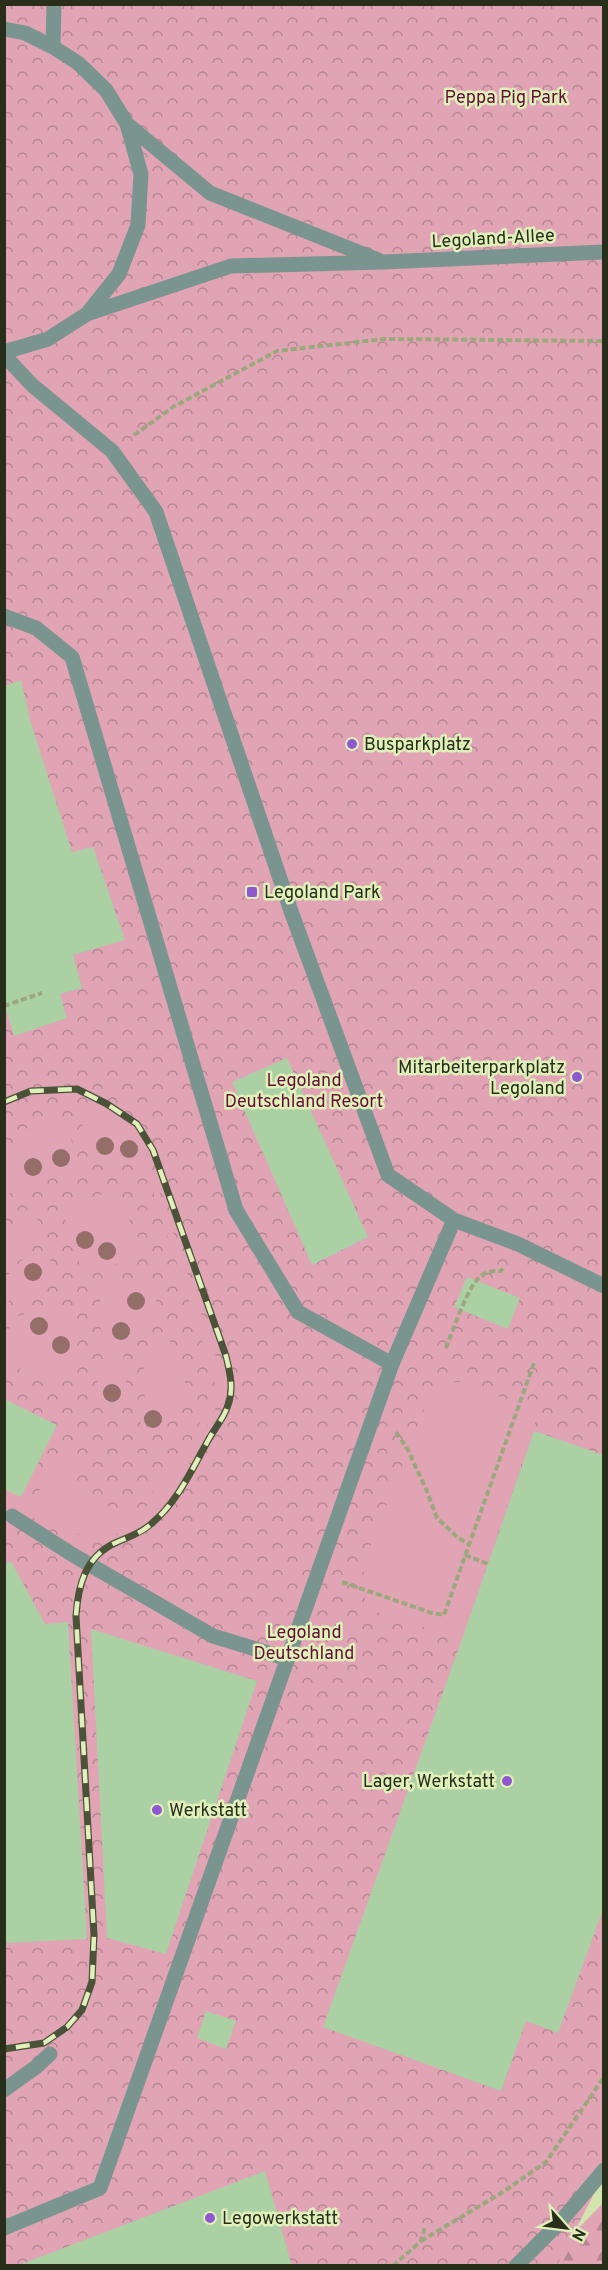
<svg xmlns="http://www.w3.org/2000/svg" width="608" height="2270" font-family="Overpass,sans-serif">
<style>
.forest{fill:url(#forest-firs)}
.park{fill:url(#park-crowns)}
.garden{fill:#e0a4b4}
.building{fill:#aad0a4}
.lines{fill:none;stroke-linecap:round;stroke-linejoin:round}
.path{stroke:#9ba87d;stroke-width:4;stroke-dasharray:6 3;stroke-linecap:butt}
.service{stroke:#7a958f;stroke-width:15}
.minor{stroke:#7a958f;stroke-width:15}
.rail-casing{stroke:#4a5237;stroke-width:7}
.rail{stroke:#e0f0bb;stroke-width:4.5;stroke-dasharray:14;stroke-linecap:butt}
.tree{fill:#956e6a}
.poi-dot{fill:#8d58d0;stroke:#e0f0bb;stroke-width:2}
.labels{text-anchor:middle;stroke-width:5;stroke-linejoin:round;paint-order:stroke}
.park-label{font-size:18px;fill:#630f33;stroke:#e0f0bb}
.street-label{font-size:18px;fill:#282e19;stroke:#e0f0bb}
.poi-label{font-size:18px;fill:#282e19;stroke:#e0f0bb;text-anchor:start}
</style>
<defs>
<pattern id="forest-firs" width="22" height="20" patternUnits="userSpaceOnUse" patternTransform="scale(1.5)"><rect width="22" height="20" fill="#e0a4b4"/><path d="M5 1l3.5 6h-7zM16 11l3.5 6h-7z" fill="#b68692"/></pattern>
<pattern id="park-crowns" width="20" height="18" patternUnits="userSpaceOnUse" patternTransform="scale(1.5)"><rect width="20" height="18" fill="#e0a4b4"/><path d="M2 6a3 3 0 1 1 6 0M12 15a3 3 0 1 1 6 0" fill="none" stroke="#b68692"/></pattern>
</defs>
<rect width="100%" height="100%" fill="#d3e3ae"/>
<path class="forest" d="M603 2202V2265L542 2266 602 2204Z"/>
<path class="park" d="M5 5H603V2177L557 2265 5 2266Z"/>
<path class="garden" d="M64 1103C99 1104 126 1122 145 1150L221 1371 223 1385 221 1397C200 1440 183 1487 147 1520L143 1514 162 1474 182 1460 214 1394 215 1380 150 1182 141 1165 128 1157 93 1162 82 1123 78 1114 57 1107Z
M54 1119 61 1120 66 1125 81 1168 5 1195V1146L19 1141V1131Z
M117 1190 121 1192 139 1251V1255L99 1271 79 1262 63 1213 64 1208 71 1203Z
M32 1217 37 1218 41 1234 37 1238 17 1246 5 1260V1226Z
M46 1251C54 1263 53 1275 46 1287L5 1302V1278L25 1257Z
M142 1276 149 1278 159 1309C155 1318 148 1319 142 1325 130 1337 118 1360 124 1376 125 1381 128 1385 130 1389L120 1410 91 1396 106 1364 109 1354 94 1308 100 1303 103 1287Z
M49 1307 71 1315C78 1342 80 1366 58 1388L5 1361V1338L15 1317Z
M162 1335 169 1338 186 1385 167 1420 156 1430 138 1421 147 1387 143 1365 156 1339Z
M461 1382 539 1412 462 1639 379 1613 365 1600 363 1579 365 1560 434 1384Z
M60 1454 77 1464 69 1489 132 1517 137 1524 133 1529 96 1540 41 1521 5 1504V1489L33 1502Z"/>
<path class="building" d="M21 680 30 720 72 852 93 847 125 940 73 955 82 988 60 994 67 1018 14 1036 7 1013 4 1014V686Z
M287 1058 368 1237 312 1265 232 1082Z
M467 1277 520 1298 508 1329 454 1307Z
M4 1399 57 1425 21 1497 4 1489Z
M534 1431 604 1455V1907L558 2033 526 2021 501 2091 323 2027 462 1639Z
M11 1561 45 1624 68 1622 87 1939 4 1943V1565Z
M91 1629 257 1681 166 1954 107 1938Z
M206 2011 236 2021 226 2049 197 2038Z
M265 2171 292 2266H20L19 2265Z"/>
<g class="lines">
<path class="path" d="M134 435 173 407 277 351 384 339 604 341
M4 1006 42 993
M446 1348C453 1331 468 1284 482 1275 488 1271 495 1271 501 1271L504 1266
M396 1432 408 1450 426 1489 437 1518 457 1537 469 1544
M465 1555 488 1564
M342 1582 432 1613 444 1615 534 1363
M421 2241 503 2192 546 2162 604 2077
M393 2266 421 2241 425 2227"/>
<path class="service" d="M4 355 32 385 112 451 156 512 292 914 388 1175 454 1220 518 1244 604 1286
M4 616 36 628 72 657 236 1210 298 1312 392 1364
M12 1516 73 1555 213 1636 288 1659
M4 2090 36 2067 50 2054
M4 2228 100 2188 392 1364 454 1220"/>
<path class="minor" d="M4 29 25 33 53 47 78 63 106 90 127 124 141 174 138 225 119 274 87 314 48 339 4 352
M53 47 54 4
M127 124 210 193 378 260
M87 314 231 266 384 262 604 252
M516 2266 561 2221 604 2170"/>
<defs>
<path id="rail" d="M4 1102 31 1091 77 1089 107 1104 137 1124 153 1150 226 1356C230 1373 234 1388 228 1405 225 1416 216 1427 210 1437 193 1467 178 1502 151 1524 140 1534 128 1537 115 1543 85 1557 78 1586 76 1616L94 1935 92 1982 82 2010 67 2027 44 2043 4 2049"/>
</defs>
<use href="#rail" class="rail-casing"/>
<use href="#rail" class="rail"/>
</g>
<g class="tree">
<circle cx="105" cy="1146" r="9"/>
<circle cx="129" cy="1149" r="9"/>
<circle cx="61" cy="1158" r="9"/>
<circle cx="33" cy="1167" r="9"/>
<circle cx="85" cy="1240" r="9"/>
<circle cx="107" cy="1251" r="9"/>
<circle cx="33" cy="1272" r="9"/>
<circle cx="136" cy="1301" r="9"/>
<circle cx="39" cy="1326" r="9"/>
<circle cx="121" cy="1331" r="9"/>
<circle cx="61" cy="1345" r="9"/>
<circle cx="112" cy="1393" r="9"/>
<circle cx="153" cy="1419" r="9"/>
</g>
<g class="poi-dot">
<circle cx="352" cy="744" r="6"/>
<rect x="246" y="886" width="12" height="12" rx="3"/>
<circle cx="577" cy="1077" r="6"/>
<circle cx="507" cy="1781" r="6"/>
<circle cx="157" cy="1810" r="6"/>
<circle cx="210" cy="2218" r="6"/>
</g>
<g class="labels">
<g class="park-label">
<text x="506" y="103">Peppa Pig Park</text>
<text x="304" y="1086">Legoland<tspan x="304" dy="21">Deutschland Resort</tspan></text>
<text x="304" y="1638">Legoland<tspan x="304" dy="21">Deutschland</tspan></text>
</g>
<g class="street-label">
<text transform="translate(493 238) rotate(-3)" y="6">Legoland-Allee</text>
</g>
<g class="poi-label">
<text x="364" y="750">Busparkplatz</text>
<text x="264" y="898">Legoland Park</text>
<text x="565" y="1073" text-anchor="end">Mitarbeiterparkplatz<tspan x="565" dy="21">Legoland</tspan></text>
<text x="495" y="1787" text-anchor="end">Lager, Werkstatt</text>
<text x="169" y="1816">Werkstatt</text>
<text x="222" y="2224">Legowerkstatt</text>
</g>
</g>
<rect width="608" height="2270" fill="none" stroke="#282e19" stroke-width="12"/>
<g transform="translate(566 2228) rotate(118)" stroke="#e0f0bb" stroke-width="4.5" paint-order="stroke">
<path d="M0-4.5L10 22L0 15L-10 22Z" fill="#282e19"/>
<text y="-9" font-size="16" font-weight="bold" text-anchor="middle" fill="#282e19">N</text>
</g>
</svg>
